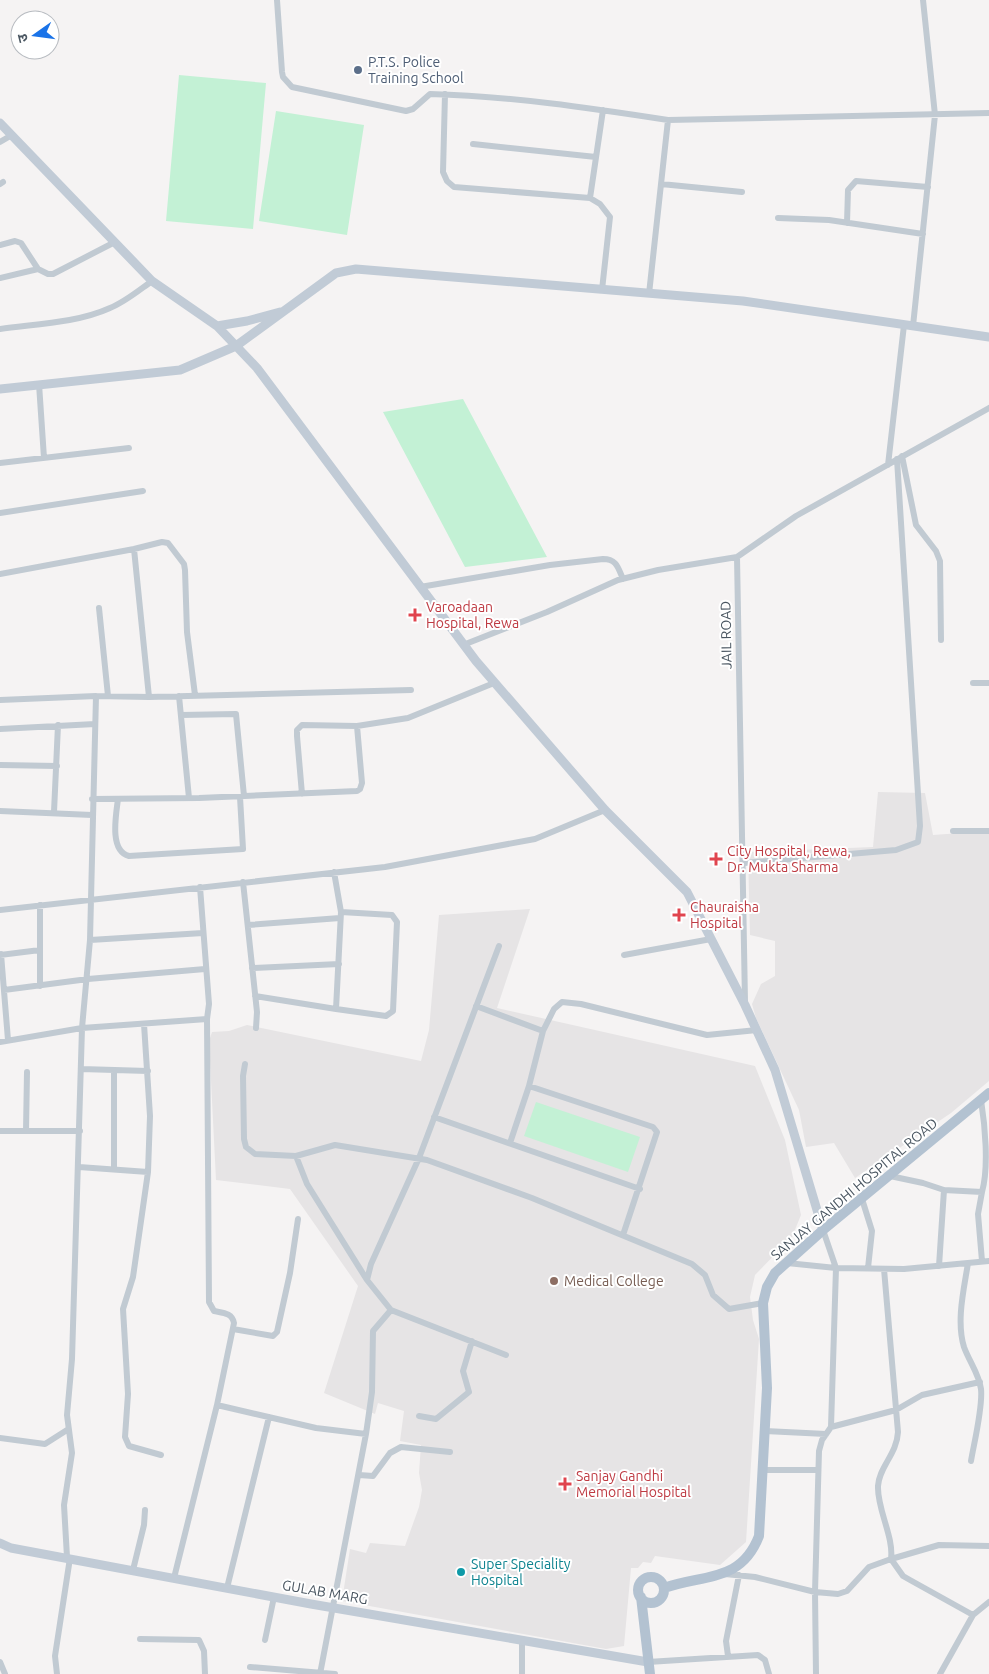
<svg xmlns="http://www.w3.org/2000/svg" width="989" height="1674" font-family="Ubuntu,'Noto Sans Devanagari',sans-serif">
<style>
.education{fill:#e6e4e5}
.green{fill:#c3f1d5}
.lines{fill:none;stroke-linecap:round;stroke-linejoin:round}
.street{stroke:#c1cad2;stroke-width:6}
.secondary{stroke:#c1cbd6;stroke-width:9}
.primary{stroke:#b3c2d1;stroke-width:10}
.service-dot{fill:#5c6f8a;stroke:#fff;stroke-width:2}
.health-dot{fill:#e0444e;stroke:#fff;stroke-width:2}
.education-dot{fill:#8d6e63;stroke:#fff;stroke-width:2}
.culture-dot{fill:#0f9aa8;stroke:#fff;stroke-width:2}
.labels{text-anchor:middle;stroke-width:4;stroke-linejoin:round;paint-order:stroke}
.service-label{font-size:14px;fill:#4e5e75;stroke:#fff;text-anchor:start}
.health-label{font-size:14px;fill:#be3a42;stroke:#fff;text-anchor:start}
.street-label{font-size:14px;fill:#4a5661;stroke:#fff}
.education-label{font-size:14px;fill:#785e54;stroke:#fff;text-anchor:start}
.culture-label{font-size:14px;fill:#0d838f;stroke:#fff;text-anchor:start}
</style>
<rect width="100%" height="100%" fill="#f5f3f3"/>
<path class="education" d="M878 792 925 793 933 835 989 831V1081L951 1113 855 1178 834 1143 806 1147 799 1110 756 1018 752 1004 761 984 775 976V941L750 935 748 852 873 847Z
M530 909 497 1008 755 1066 785 1140 801 1215 792 1237 755 1275 750 1297 753 1320 759 1339 746 1542 720 1565 655 1556 651 1563 643 1562 638 1568H631L624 1646 606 1649 342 1601 350 1549 366 1553 370 1543 405 1546 419 1507 422 1490 419 1473 421 1445 400 1441 404 1411 378 1403 375 1414 324 1393 358 1286 290 1189 216 1180 209 1041 212 1032 229 1031 247 1025 421 1061 429 1030 439 915Z"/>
<path class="green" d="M179 75 266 83 253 229 166 221Z
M276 111 364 125 347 235 259 221Z
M463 399 547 557 465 567 383 412Z
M536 1102 640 1137 628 1172 524 1136Z"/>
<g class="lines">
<path class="street" d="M277 0 282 72 283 77 292 87 406 111 413 109 430 94C510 96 590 108 668 120
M445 94 443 172 447 181 454 187 590 198 600 204 610 217 602 290
M0 142 12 135
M473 144 596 157
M0 184 3 182
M661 184 742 192
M590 198 603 110
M778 218 829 220 923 234
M847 223 848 190 856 181 928 187
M0 245 15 241 21 243 38 269
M0 278 38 269 48 274H53L115 242
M649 294 668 120 989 113
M913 326 935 115 923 0
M0 329C35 324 77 323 110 308 125 302 138 291 152 281
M39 384 44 458
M902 456 916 525 936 551 940 561 941 640
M0 463 129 448
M888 465 904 325
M0 513 143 491
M134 549 149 697
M0 574 134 549 162 542 168 543 184 564 185 570 187 632 195 695
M420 587 550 565 603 559C617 559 618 568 623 579
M99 608 108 696
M463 645 547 612 618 580 658 570 737 557
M973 683H989
M179 696 189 798
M0 700 96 696
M181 715 236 714 244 796
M0 729 95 724
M0 765 57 766
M302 794 297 736V730L302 725 357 726 408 718 494 683
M92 799 199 798 357 791 360 789 362 783 357 726
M118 799C116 815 109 851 129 856L243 849 240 797
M0 811 92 815
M54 812 58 725
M953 831H989
M744 863 896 850 918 842 920 826 897 459
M243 882 257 1012 256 1028
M0 910 385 867 535 839 605 810
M248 925 340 918
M90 940 203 933
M499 946 419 1158 371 1264 367 1280 391 1310 506 1355
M1 954 8 1040
M0 955 40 950
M624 955 711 939
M252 968 339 964
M40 986V905
M4 990 88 979 205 969
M255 996 336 1009 341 912 334 872
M745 1002 737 557 796 516 989 408
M476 1006 543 1031 529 1086 510 1143
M336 1009 386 1016 393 1011 397 922 392 915 341 912
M144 1024 150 1116 148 1172
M543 1031 554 1009 562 1002 581 1004 707 1035 757 1030
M0 1042 82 1028 207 1019
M245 1064 243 1076 244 1139 246 1147 255 1154 296 1156 335 1145 427 1160 532 1198 692 1264 705 1275 713 1295 729 1309 763 1303
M81 1069 148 1071
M114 1071V1169
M529 1086 653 1127 657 1132 623 1235
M981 1100C985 1125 989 1167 982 1192
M434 1117 640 1189
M0 1131H80
M26 1131 27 1072
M296 1156 307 1184 367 1280
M79 1167 148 1172 133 1277 123 1309 128 1394 125 1437 129 1446 161 1455
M890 1176 923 1183 944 1190 982 1192 978 1214 982 1261
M862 1199 872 1231 868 1268
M787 1263 836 1268 904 1269 989 1261
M968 1263C964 1289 956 1321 964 1347 969 1361 979 1374 981 1389 983 1407 974 1443 971 1461
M939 1266 944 1190
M233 1329 273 1336 277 1332 290 1273 298 1219
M217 1405 316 1428 366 1434
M419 1416 436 1419 469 1392 463 1371 472 1341
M831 1427 896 1410 922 1395 980 1382
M765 1431 826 1434
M0 1438 45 1444 67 1430
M763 1470H818
M359 1475 373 1476 390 1453 401 1447 450 1452
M67 1557 64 1505 72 1453 67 1415 72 1359 82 1028 90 940 96 696 149 697 411 690
M133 1570 144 1525 145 1510
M725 1574 755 1577 815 1592 838 1594 847 1591 869 1567 891 1559C894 1537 877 1509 878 1486 879 1467 897 1454 898 1432L884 1269
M174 1578 217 1405 234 1323C232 1313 224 1313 214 1311L209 1302 207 1019 209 1004 200 887
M227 1588 269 1417
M973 1615 910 1580 903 1576 891 1559 939 1545 989 1546
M140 1639 199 1640 204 1651 205 1674
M265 1640 274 1597
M728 1656 726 1641 739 1575
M0 1662 5 1674
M648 1662 758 1655 765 1660 769 1674
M250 1667 335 1674
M57 1674 55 1656 70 1558
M320 1674 366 1434 372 1392 373 1331 391 1310
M522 1674V1640
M816 1674 815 1592 819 1451 822 1440 831 1427 836 1268 823 1230
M940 1674 973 1615 989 1602"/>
<path class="secondary" d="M0 123 152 281 217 326 257 368 476 661 605 810 687 892 745 1005 775 1070 823 1230
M217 326 247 321 280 312
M0 389 180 370 236 346 336 273 356 269 743 301 989 337
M0 1543 11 1548 311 1604 648 1662"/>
<path class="primary" d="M638 1590a13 13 0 1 1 26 0a13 13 0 1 1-26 0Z
M664 1588C703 1574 741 1583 759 1536L767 1388 763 1303 767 1287 775 1273 823 1230 989 1093
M641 1597 650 1674"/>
</g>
<circle class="service-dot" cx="358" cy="70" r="5"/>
<g class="health-dot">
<path d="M412.5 607.5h5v5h5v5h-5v5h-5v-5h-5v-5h5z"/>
<path d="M713.5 851.5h5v5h5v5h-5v5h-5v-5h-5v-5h5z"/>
<path d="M676.5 907.5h5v5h5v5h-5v5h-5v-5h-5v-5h5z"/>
<path d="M562.5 1476.5h5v5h5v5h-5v5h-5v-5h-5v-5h5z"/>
</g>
<circle class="education-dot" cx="554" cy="1281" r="5"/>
<circle class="culture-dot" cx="461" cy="1572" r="5"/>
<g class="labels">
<g class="service-label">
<text x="368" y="67">P.T.S. Police<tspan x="368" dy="16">Training School</tspan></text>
</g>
<g class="health-label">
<text x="426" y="612">Varoadaan<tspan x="426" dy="16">Hospital, Rewa</tspan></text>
<text x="727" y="856">City Hospital, Rewa,<tspan x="727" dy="16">Dr. Mukta Sharma</tspan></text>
<text x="690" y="912">Chauraisha<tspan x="690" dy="16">Hospital</tspan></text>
<text x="576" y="1481">Sanjay Gandhi<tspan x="576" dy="16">Memorial Hospital</tspan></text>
</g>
<g class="street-label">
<text transform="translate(726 635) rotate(-91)" y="5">JAIL ROAD</text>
<text transform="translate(854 1189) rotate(-40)" y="5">SANJAY GANDHI HOSPITAL ROAD</text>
<text transform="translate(325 1592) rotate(10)" y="5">GULAB MARG</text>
</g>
<g class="education-label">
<text x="564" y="1286">Medical College</text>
</g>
<g class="culture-label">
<text x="471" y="1569">Super Speciality<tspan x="471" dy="16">Hospital</tspan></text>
</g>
</g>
<g transform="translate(35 35) rotate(256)"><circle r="24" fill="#ffffff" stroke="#b7bbc0"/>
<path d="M0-4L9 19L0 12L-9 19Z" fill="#1a73e8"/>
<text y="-8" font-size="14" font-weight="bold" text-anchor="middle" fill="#4a5661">उ</text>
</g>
</svg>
